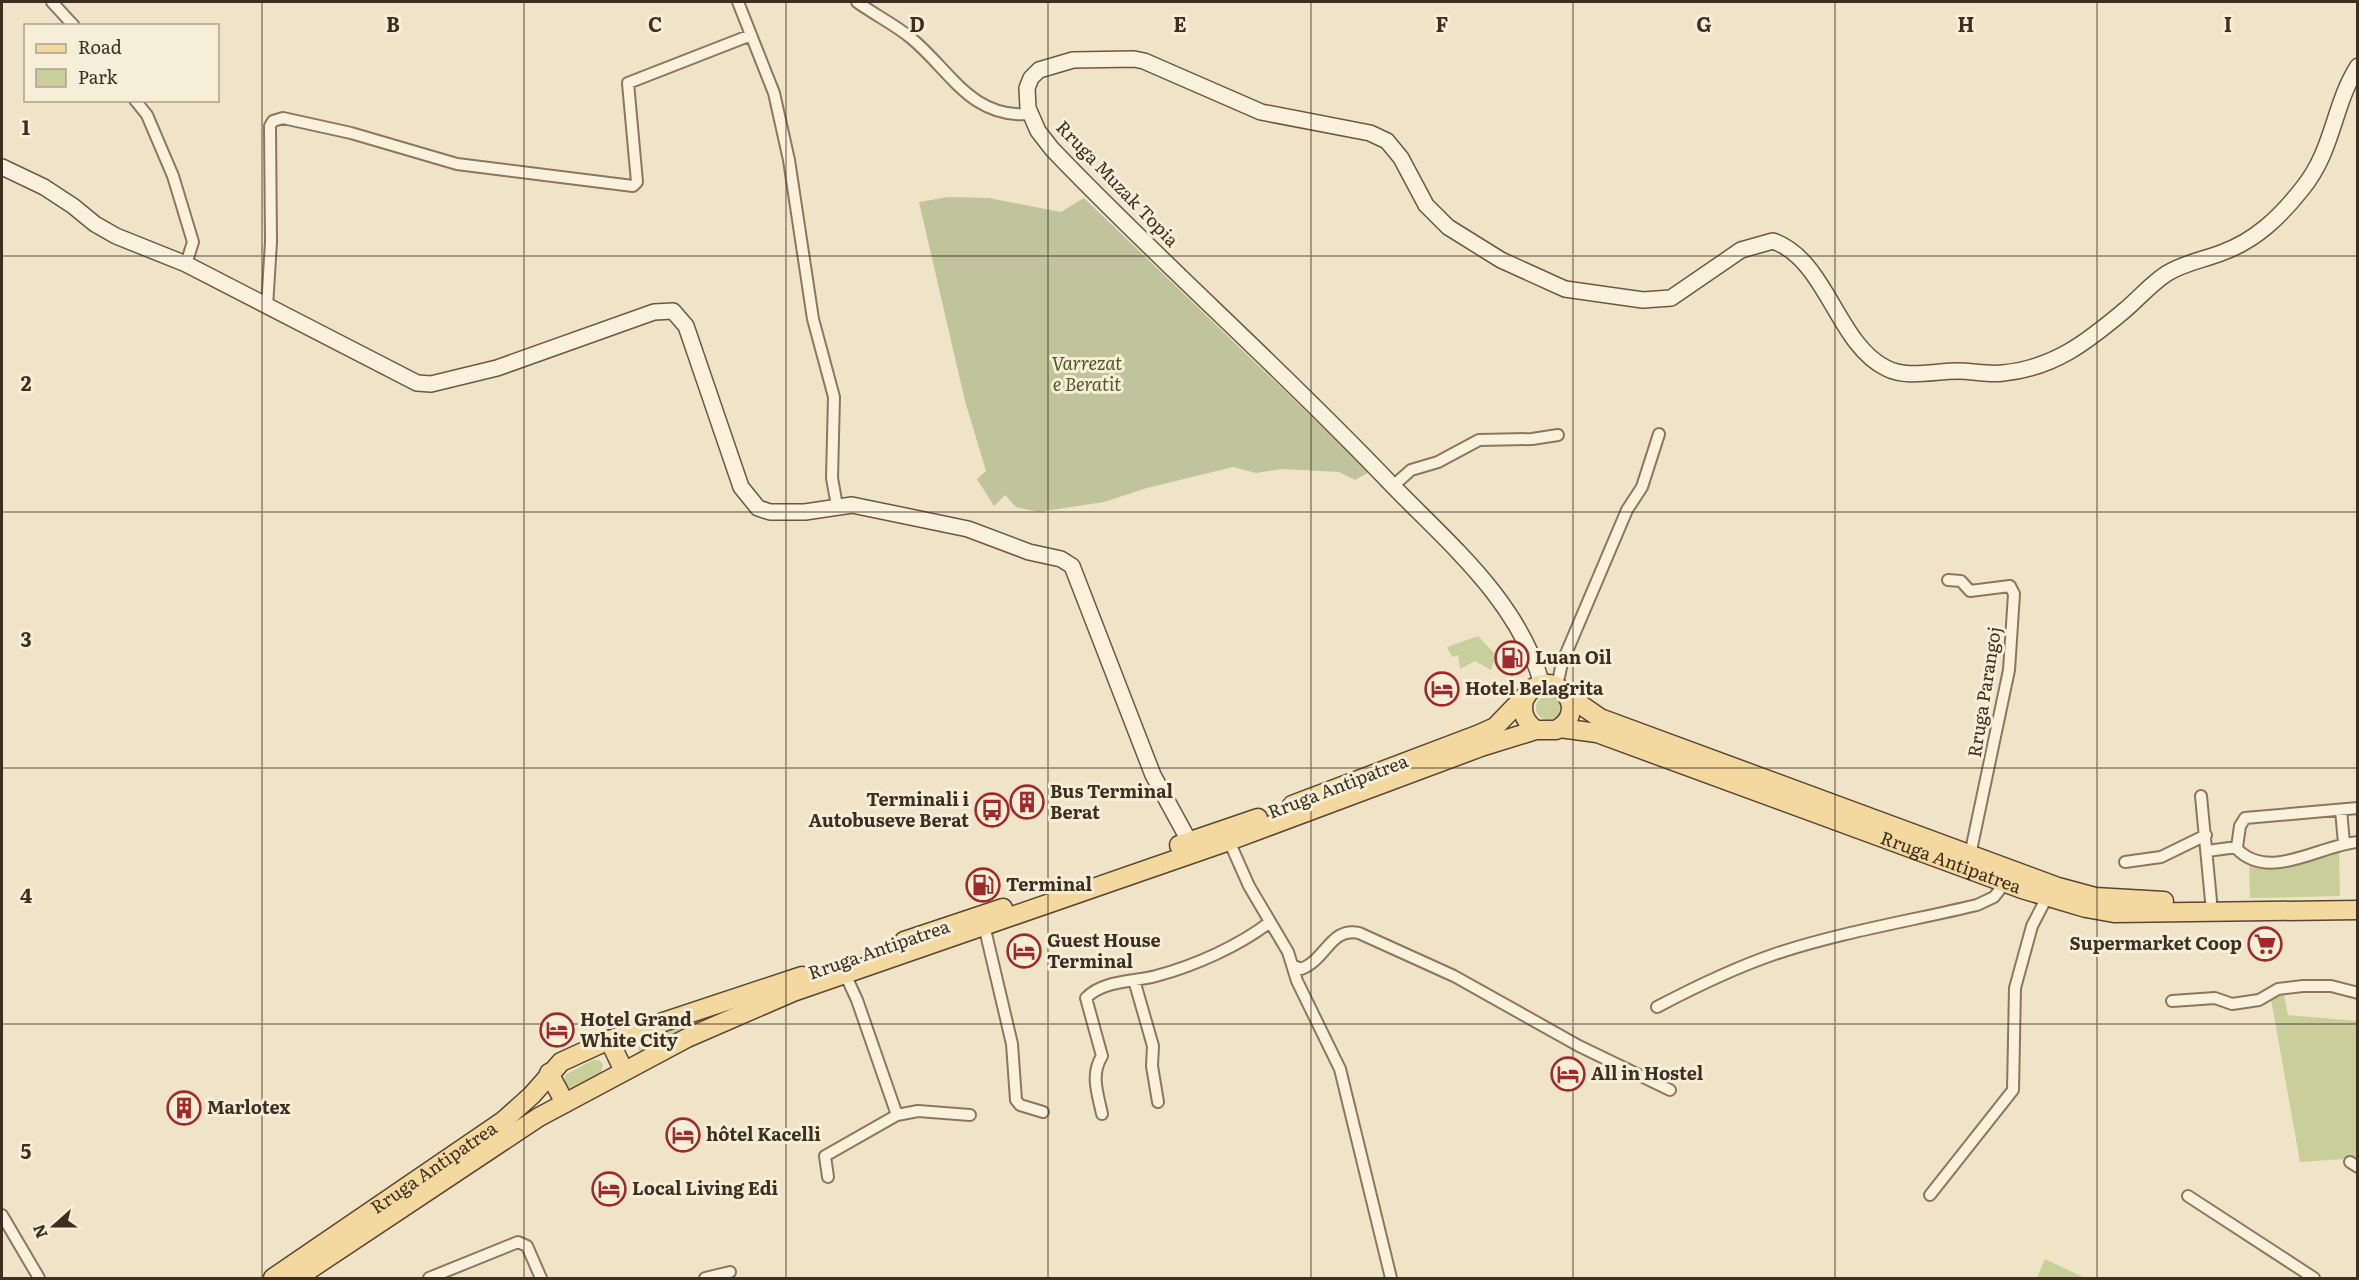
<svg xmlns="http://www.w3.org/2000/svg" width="2359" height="1280" font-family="Literata,serif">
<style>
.green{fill:#c9cf9b}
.cemetery{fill:#bfc49a}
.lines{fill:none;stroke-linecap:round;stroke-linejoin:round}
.street-casing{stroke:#8d765c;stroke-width:14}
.secondary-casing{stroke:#6f573f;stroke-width:18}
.primary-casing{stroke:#5b4430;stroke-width:21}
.street{stroke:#faf1dc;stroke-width:10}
.secondary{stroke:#faf1dc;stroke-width:15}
.primary{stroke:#f3d9a0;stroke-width:18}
.grid{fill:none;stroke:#3d2e20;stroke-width:1.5;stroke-opacity:0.55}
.labels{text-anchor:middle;stroke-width:6;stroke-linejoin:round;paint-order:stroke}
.street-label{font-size:18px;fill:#3d2e20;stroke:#f7eed8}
.park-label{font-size:18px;font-style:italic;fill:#4d5a26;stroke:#f7eed8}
.poi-label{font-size:18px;font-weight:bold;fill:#3d2e20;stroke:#f7eed8;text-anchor:start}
.grid-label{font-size:20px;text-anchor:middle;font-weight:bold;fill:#3d2e20;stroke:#f7eed8;stroke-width:6;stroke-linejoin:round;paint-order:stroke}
</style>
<rect width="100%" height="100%" fill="#f0e4c8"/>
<path class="green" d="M1478 636 1496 655 1491 670 1475 661 1460 669 1458 655 1452 657 1447 647Z
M1536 708a12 12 0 1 1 24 0a12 12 0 1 1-24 0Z
M2339 847 2340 896 2250 898 2249 863Z
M2284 995 2288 1015 2357 1021V1158L2300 1162 2271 999Z
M680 1025 684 1026 685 1031 643 1053 639 1051 638 1047 641 1042Z
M593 1060H599L603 1064 601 1073 572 1089 565 1086V1075Z
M2045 1259 2085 1278H2037Z"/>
<path class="cemetery" d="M948 197 989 198 1061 212 1084 198 1369 472 1355 480 1339 472 1282 469 1256 473 1233 467 1147 488 1104 502 1038 512 1016 507 1005 495 994 506 977 479 986 471 965 401 919 202Z"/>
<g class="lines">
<defs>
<path id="street" d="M52 2 74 26
M738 2 774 93 789 160 813 319 834 397 832 478 837 506
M857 2C875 15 894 24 911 38 950 70 971 119 1030 114
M135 100 147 115 173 176 193 242 186 264
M267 307 271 242 270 126 273 121 283 118 351 133 457 164 633 186 637 182 628 83 751 35
M1393 486 1411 470 1438 462 1479 440 1532 439 1558 435
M1948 580 1961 581 1970 591 2010 586 2014 594 2009 670 1969 860
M1557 686 1562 663 1627 510 1642 487 1659 434
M2201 796 2211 901
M2341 810 2344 843
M1229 841 1249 886 1288 952 1297 981 1340 1069 1391 1278
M2236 848C2269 883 2319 845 2358 842
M2207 851 2237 847 2240 826 2245 818 2358 808
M2125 862 2161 857 2206 835
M983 921 1012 1044 1016 1100 1020 1105 1043 1112
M1294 966 1301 969C1327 959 1330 927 1359 933L1454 976 1579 1046 1670 1090
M845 974 857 1000 897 1115
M1134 980 1153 1046 1152 1066 1158 1102
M2172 1001 2215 998 2232 1004 2259 1000 2278 989 2303 986H2331L2358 993
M1657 1007C1695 987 1734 968 1775 954 1841 932 1910 921 1977 905L1994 897 2005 883
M1102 1114C1098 1094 1090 1075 1102 1056L1086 998C1103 980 1134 982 1156 976 1194 966 1239 946 1270 922
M2350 1162 2358 1167
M828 1177 825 1156 897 1115 918 1111 970 1115
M1930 1195 2013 1090 2015 988 2032 926 2047 897
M2188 1196 2314 1278
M2 1215 39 1278
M429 1278 518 1242 527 1246 541 1278
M705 1278 730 1272"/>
<path id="secondary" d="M2 167 44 187 73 206 95 224 116 236 186 264 417 383 431 384 497 368 654 312 673 311 686 326 741 487 758 508 770 512H805L852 505 968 529 1029 552 1061 559 1072 566 1153 775 1194 850
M1542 684C1518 600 1449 544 1391 484 1282 369 1162 264 1052 149L1038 131 1028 108 1027 88 1031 78 1039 70 1073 60 1134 59 1144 61 1261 112 1370 133 1387 141 1401 158 1426 205 1448 227 1501 260 1565 289 1643 300 1671 298 1741 250 1773 241C1827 260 1837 344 1886 368 1907 379 1934 371 1958 371 1973 371 1988 375 2003 373 2054 368 2087 342 2125 310 2139 298 2151 284 2166 274 2183 263 2203 260 2221 253 2255 241 2280 217 2302 189 2334 150 2333 105 2358 66"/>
<g id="primary">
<path d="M1568 696 1600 718 2058 887 2095 897 2164 901"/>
<path id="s1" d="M1560 728 1597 733 2022 889 2086 908 2114 913 2358 910"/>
<path d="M1292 805 1477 735 1495 727 1525 696"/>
<path d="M1179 845 1258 818"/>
<path d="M904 941 1003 908"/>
<path d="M609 1040 624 1071"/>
<path d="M549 1073 565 1103"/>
<path id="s2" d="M273 1278 503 1121 532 1095 561 1062 609 1040 802 976"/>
<path d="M297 1278 539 1117 687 1038 793 992 1229 841 1481 747 1536 730H1556C1596 708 1545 658 1524 700 1521 713 1525 722 1536 730"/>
</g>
</defs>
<use href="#street" class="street-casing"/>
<use href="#secondary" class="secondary-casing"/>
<use href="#primary" class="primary-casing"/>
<use href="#street" class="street"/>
<use href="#secondary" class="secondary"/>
<use href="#primary" class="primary"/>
</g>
<path class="grid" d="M262 2V1278M524 2V1278M786 2V1278M1048 2V1278M1311 2V1278M1573 2V1278M1835 2V1278M2097 2V1278M2 256H2358M2 512H2358M2 768H2358M2 1024H2358"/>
<defs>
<symbol id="fuel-ring" viewBox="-11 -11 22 22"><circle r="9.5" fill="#f7eed8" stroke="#9e2a2b" stroke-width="1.5"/><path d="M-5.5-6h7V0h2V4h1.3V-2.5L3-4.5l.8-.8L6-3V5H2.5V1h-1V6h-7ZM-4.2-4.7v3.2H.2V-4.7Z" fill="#9e2a2b"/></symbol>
<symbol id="hotel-ring" viewBox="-11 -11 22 22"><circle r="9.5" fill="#f7eed8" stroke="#9e2a2b" stroke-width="1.5"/><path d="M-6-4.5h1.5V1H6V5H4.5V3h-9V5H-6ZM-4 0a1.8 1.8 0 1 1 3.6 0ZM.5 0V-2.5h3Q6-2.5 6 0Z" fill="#9e2a2b"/></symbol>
<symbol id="building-ring" viewBox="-11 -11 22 22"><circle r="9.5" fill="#f7eed8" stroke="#9e2a2b" stroke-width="1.5"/><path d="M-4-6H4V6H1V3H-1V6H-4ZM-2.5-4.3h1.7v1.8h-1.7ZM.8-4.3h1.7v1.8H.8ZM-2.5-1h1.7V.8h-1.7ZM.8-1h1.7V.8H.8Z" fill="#9e2a2b"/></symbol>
<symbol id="bus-ring" viewBox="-11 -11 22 22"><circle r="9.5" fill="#f7eed8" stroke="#9e2a2b" stroke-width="1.5"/><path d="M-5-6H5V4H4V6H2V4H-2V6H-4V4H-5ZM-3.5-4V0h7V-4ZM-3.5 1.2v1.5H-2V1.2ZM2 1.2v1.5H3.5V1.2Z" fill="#9e2a2b"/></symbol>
<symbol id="supermarket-ring" viewBox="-11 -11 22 22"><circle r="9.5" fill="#f7eed8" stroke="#9e2a2b" stroke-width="1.5"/><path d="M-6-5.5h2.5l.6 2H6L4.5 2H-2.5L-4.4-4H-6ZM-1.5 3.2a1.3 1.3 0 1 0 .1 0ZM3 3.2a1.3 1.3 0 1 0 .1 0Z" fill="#9e2a2b"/></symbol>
</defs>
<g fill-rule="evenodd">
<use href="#fuel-ring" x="1493" y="639" width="38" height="38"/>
<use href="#hotel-ring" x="1423" y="670" width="38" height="38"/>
<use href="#building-ring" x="1008" y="783" width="38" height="38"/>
<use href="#bus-ring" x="973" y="791" width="38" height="38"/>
<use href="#fuel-ring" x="964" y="866" width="38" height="38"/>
<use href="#supermarket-ring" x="2246" y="925" width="38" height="38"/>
<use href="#hotel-ring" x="1005" y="932" width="38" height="38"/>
<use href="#hotel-ring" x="538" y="1011" width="38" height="38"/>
<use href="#hotel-ring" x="1549" y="1055" width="38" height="38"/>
<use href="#building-ring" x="165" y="1089" width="38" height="38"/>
<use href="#hotel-ring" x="664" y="1116" width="38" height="38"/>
<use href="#hotel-ring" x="590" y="1170" width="38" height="38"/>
</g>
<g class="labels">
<g class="street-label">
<text transform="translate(1117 184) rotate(46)" y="6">Rruga Muzak Topia</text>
<text transform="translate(1985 692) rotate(-81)" y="6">Rruga Parangoj</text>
<text transform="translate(1338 787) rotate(-21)" y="6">Rruga Antipatrea</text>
<text dy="6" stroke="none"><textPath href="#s1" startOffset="414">Rruga Antipatrea</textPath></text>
<text transform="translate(879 950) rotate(-19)" y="6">Rruga Antipatrea</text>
<text dy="6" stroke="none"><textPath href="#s2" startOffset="195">Rruga Antipatrea</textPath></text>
</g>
<g class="park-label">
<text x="1087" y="370">Varrezat<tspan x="1087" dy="21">e Beratit</tspan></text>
</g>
<g class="poi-label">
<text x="1535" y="664">Luan Oil</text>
<text x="1465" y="695">Hotel Belagrita</text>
<text x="1050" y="798">Bus Terminal<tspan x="1050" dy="21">Berat</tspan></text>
<text x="969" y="806" text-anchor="end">Terminali i<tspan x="969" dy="21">Autobuseve Berat</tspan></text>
<text x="1006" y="891">Terminal</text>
<text x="1047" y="947">Guest House<tspan x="1047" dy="21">Terminal</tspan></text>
<text x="2242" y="950" text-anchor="end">Supermarket Coop</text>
<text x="580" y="1026">Hotel Grand<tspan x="580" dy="21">White City</tspan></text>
<text x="1591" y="1080">All in Hostel</text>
<text x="207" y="1114">Marlotex</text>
<text x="706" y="1141">hôtel Kacelli</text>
<text x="632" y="1195">Local Living Edi</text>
</g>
</g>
<g class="grid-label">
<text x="393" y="32">B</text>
<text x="655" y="32">C</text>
<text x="917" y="32">D</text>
<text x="1180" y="32">E</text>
<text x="1442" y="32">F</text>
<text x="1704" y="32">G</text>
<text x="1966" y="32">H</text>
<text x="2228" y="32">I</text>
<text x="26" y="135">1</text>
<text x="26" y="391">2</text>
<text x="26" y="647">3</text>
<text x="26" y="903">4</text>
<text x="26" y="1159">5</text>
</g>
<rect width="2359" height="1280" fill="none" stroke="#3d2e20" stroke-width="6"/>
<rect x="24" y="24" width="195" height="78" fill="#f7eed8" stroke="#ada18e" stroke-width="1.5"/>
<rect x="36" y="44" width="30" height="9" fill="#f3d9a0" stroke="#ada18e" stroke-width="1.5"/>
<text x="78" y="54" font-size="18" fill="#3d2e20">Road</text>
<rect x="36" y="69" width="30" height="18" fill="#c9cf9b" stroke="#ada18e" stroke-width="1.5"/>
<text x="78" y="84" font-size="18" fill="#3d2e20">Park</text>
<g transform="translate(54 1226) rotate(249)" stroke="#f7eed8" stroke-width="4.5" paint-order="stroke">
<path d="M0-4.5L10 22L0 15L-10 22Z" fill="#3d2e20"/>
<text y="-9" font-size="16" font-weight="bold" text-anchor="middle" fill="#3d2e20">N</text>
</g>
</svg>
